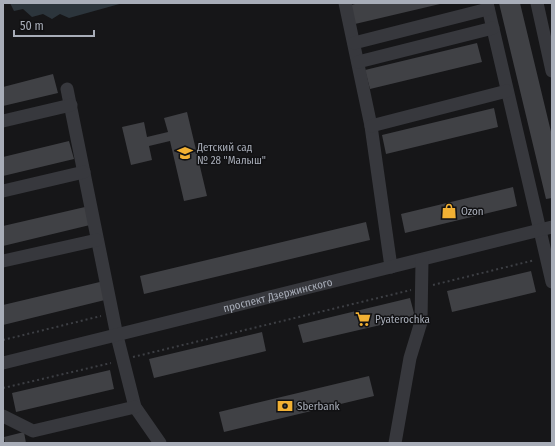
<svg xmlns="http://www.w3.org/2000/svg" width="555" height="446" font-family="'Fira Sans Condensed',sans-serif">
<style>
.water{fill:#2c353c}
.building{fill:#404145}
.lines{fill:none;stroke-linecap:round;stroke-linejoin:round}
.path{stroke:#3d3f44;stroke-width:2;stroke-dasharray:2 3;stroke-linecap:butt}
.minor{stroke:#37383d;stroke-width:13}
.labels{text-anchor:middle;stroke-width:3;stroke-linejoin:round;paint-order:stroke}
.poi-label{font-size:11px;fill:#a8adb8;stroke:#111113;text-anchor:start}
.street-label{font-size:11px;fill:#a8adb8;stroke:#111113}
</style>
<rect width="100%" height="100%" fill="#161618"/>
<path class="water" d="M10 3H123L69 18 60 14 52 19 43 14 32 17 23 9 14 11Z"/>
<path class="building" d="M359 3H440V4L355 24 351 5Z
M499 3H520L552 136V198L546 199Z
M477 43 482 62 370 89 365 70Z
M53 74 58 93 3 106V87Z
M494 108 498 127 386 154 382 135Z
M187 112 207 196 184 201 170 141 149 146 152 160 131 165 122 127 144 122 147 137 168 132 164 118Z
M69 141 74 159 3 176V157Z
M513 187 517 206 405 233 401 214Z
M85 207 90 225 3 246V226Z
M366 222 370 240 144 294 140 276Z
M531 271 536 292 452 312 447 291Z
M104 281 109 299 3 325V305Z
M410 298 415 317 303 343 298 325Z
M262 332 266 351 154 378 149 359Z
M110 370 114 389 16 412 12 393Z
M369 376 374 396 224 432 219 412Z
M24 432 26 443H5L4 437Z"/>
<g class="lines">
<path class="path" d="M433 285 535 260
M3 340 101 316
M133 357 411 290
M3 388 111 363"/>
<g class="minor">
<path d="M345 3 371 126 391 267"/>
<path d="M487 3 552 282"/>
<path d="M537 3 552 71"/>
<path d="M354 43 488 9"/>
<path d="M358 62 493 28"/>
<path d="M67 89 117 336 135 407 160 443"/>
<path d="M3 121 71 105"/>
<path d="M371 126 507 91"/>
<path d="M3 191 84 172"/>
<path d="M3 261 97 240"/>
<path id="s1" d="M3 363 552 227"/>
<path d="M3 416 33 431 135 407"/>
<path d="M395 443 410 358 421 322 422 260"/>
</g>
</g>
<defs>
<symbol id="school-bare" viewBox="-9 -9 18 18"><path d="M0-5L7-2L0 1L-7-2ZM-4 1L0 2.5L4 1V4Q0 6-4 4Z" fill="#f2b134" stroke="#111113" stroke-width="2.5" paint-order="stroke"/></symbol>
<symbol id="shop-bare" viewBox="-9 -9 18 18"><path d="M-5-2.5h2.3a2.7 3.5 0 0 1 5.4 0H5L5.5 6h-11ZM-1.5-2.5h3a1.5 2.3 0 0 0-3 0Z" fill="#f2b134" stroke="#111113" stroke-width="2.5" paint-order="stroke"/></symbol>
<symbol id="supermarket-bare" viewBox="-9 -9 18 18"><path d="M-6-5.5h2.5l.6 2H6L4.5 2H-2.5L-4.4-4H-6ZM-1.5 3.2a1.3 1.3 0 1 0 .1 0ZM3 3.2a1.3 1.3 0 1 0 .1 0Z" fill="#f2b134" stroke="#111113" stroke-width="2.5" paint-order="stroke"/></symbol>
<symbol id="bank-bare" viewBox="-9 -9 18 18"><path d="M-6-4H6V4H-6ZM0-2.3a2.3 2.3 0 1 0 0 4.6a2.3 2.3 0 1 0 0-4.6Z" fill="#f2b134" stroke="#111113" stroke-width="2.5" paint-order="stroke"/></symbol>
</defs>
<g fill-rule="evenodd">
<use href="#school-bare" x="174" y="142" width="22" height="22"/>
<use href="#shop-bare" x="438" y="200" width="22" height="22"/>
<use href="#supermarket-bare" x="352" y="308" width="22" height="22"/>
<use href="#bank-bare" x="274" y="395" width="22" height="22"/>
</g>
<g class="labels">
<g class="poi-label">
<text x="197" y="151">Детский сад<tspan x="197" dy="13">№ 28 "Малыш"</tspan></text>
<text x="461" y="215">Ozon</text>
<text x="375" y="323">Pyaterochka</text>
<text x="297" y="410">Sberbank</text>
</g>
<g class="street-label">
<text dy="4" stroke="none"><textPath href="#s1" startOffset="283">проспект Дзержинского</textPath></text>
</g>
</g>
<rect width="555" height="446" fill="none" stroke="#a8adb8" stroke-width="8"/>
<path d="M14 30v6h80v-6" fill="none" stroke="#a8adb8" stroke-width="2"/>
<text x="20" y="30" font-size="12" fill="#a8adb8" stroke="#111113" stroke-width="3" paint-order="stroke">50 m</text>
</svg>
